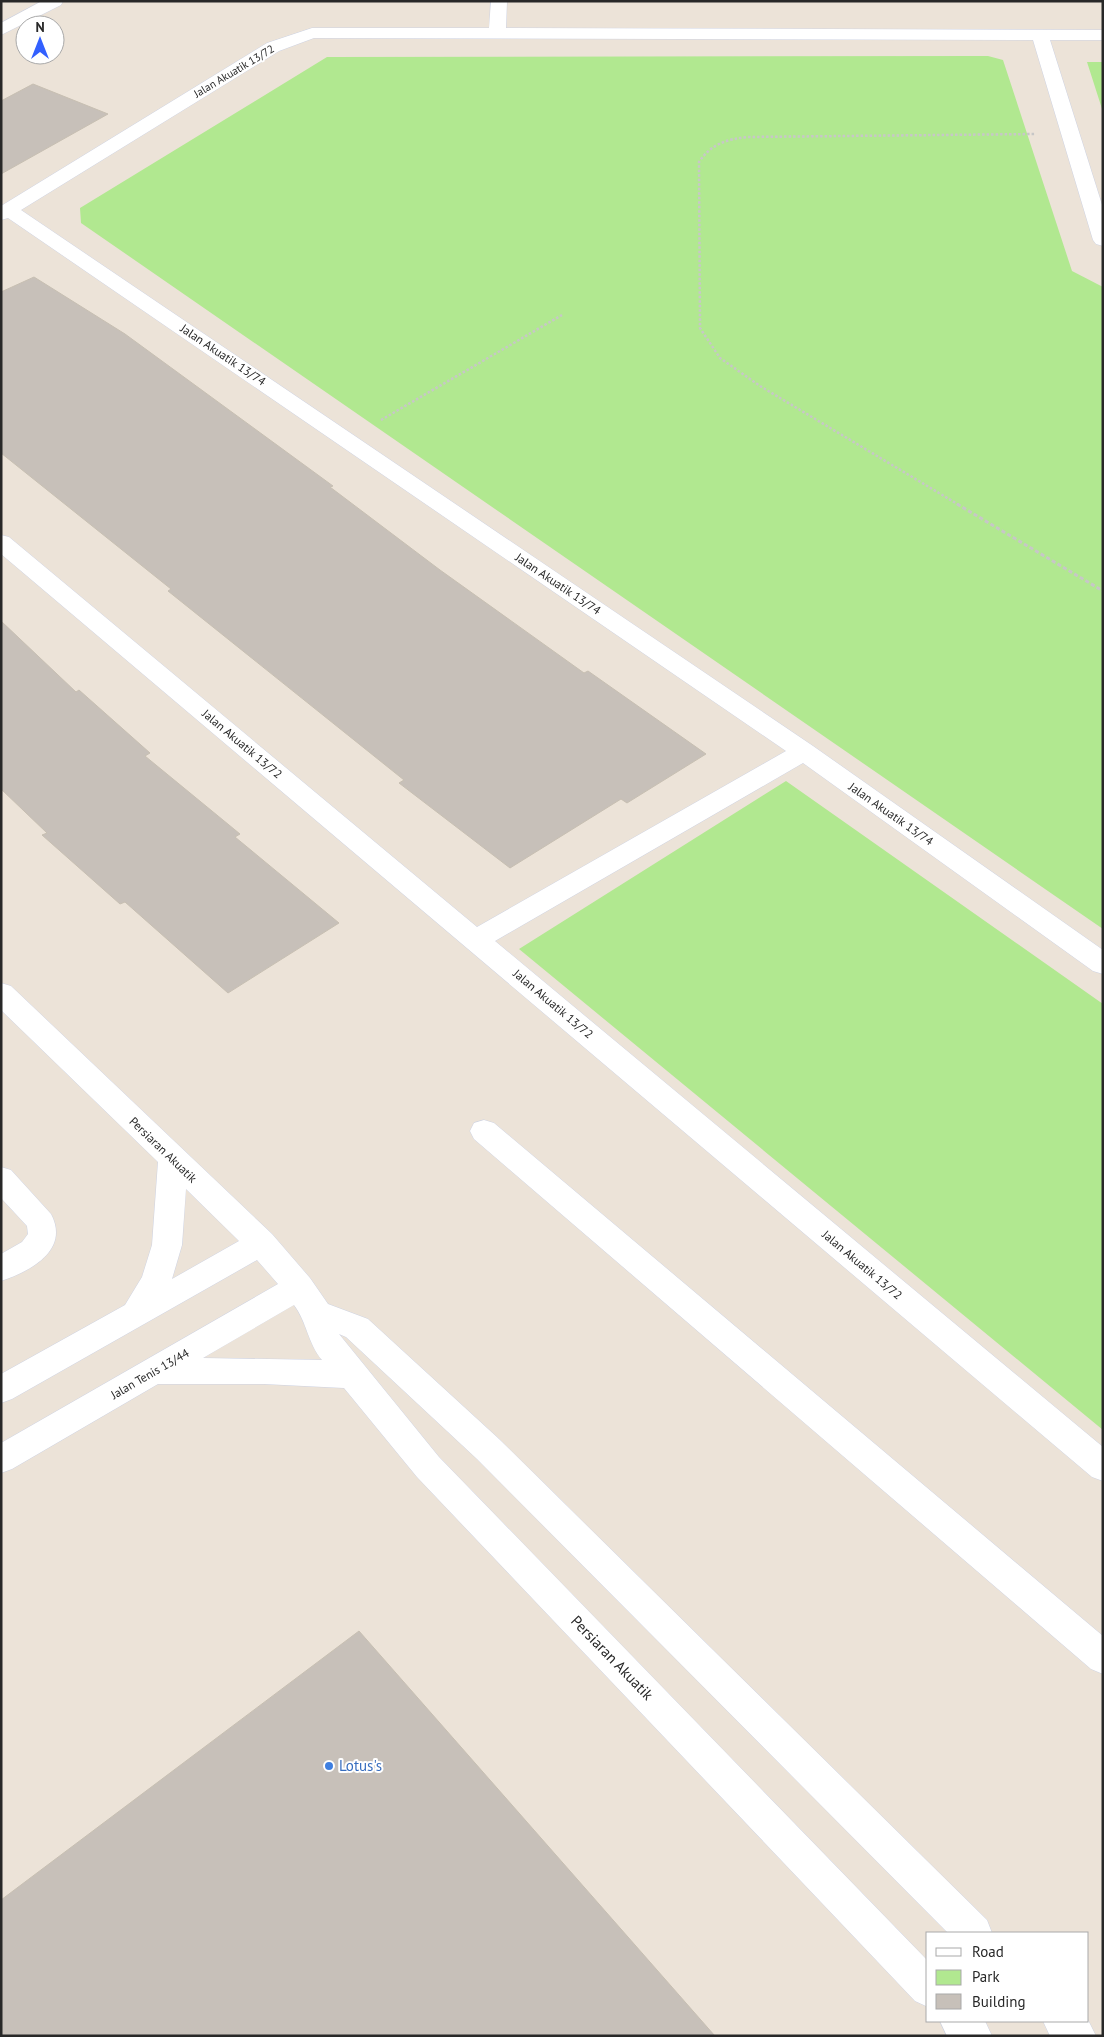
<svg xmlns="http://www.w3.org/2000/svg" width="1104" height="2037" font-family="'PT Sans',sans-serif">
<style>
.green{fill:#b1e890}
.building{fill:#c7c0b9;stroke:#c7bfb2}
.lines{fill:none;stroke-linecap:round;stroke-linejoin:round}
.minor-casing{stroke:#ced3e3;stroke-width:1}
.path-far1{stroke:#c7c7c7;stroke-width:2.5;stroke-dasharray:2.5 2;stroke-linecap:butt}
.path{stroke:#c7c7c7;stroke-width:3;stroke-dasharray:4 2.5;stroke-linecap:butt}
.minor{fill:#fff;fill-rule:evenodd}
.shop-dot{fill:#3f7fe0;stroke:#fff;stroke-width:2}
.labels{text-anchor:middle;stroke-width:4;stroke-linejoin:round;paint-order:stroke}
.far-street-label{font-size:11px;fill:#282828;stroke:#fff}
.street-label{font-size:12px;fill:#282828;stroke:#fff}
.near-street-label{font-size:15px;fill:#282828;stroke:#fff}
.near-shop-label{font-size:15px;fill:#366cbe;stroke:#fff;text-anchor:start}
</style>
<rect width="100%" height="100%" fill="#ece3d8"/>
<path class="green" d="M988 56 1003 60 1072 271 1103 287V929L81 223 80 208 327 57Z
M1087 62H1103V112Z
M786 781 1103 1004V1430L519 949Z"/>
<path class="building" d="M33 84 108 114 1 174V101Z
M34 277 125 334 333 486 330 487 440 570 584 673 588 671 706 754 627 803 621 799 510 868 399 783 404 780 168 591 171 589 1 453V292Z
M1 621 76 692 79 690 150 753 145 756 240 834 235 837 339 923 228 993 125 902 120 904 42 835 47 833 1 789Z
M359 1631 715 2036H1V1900Z"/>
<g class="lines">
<defs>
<path id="minor" d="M42 1H63L61 5 1 35V23Z
M491 1H507L506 28 1103 30V40H1050L1103 208V246L1096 244 1093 240 1033 40 314 38 279 51 21 210 813 746 1103 950V974L1093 971 803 763 495 941 1103 1447V1481L1092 1477 1 554V535L9 537 477 927 786 751 8 218 1 220V206L267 43 312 28H489Z
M1 983 11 986 272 1234 310 1278 328 1304 368 1319 499 1439 987 1920 992 1933H948L477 1459 346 1337 339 1334 439 1457 928 1961V2007L915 2001 417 1477 344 1388 264 1384H158L12 1469 1 1473V1443L278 1284 257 1260 12 1399 1 1403V1374L125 1305 142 1277 152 1245 158 1162 1 1010ZM186 1189 239 1241 172 1279 182 1245ZM294 1305C307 1322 308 1344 322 1360L203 1358Z
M484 1120 494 1123 1103 1636V1674L1091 1669 474 1139 470 1131 474 1123Z
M1 1167 11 1170 51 1214C70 1250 31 1271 1 1281V1254L22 1242 28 1234 27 1226 1 1198Z
M1088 2020 1096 2036H1050L1043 2021Z
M940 2021H985L992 2036H947Z"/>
</defs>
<use href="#minor" class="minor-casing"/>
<path class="path-far1" d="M381 420 562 315
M959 505 760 386 720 358 700 328 699 162C711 144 727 139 748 137L1035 134"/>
<path class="path" d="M957 504 1103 591"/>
<use href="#minor" class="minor"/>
</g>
<circle class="shop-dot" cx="329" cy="1766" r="5"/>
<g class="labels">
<g class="far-street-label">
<text transform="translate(234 71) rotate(-31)" y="4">Jalan Akuatik 13/72</text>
</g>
<g class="street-label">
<text transform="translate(223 355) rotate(34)" y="4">Jalan Akuatik 13/74</text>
<text transform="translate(558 584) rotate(34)" y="4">Jalan Akuatik 13/74</text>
<text transform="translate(242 744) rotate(40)" y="4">Jalan Akuatik 13/72</text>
<text transform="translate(891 814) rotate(35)" y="4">Jalan Akuatik 13/74</text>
<text transform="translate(553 1004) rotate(40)" y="4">Jalan Akuatik 13/72</text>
<text transform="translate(163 1150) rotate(44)" y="4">Persiaran Akuatik</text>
<text transform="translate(862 1265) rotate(40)" y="4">Jalan Akuatik 13/72</text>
<text transform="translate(150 1374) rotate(-30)" y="4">Jalan Tenis 13/44</text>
</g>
<g class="near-street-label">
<text transform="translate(612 1658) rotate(46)" y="5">Persiaran Akuatik</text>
</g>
<g class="near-shop-label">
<text x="339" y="1771">Lotus's</text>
</g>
</g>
<rect width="1104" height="2037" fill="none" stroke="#282828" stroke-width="5"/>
<rect x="926" y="1932" width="162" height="90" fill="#ffffff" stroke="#a9a9a9"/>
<rect x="936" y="1948" width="25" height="8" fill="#ffffff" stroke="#a9a9a9"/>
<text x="972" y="1957" font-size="15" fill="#282828">Road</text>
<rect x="936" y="1970" width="25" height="15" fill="#b1e890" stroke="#a9a9a9"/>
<text x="972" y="1982" font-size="15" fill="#282828">Park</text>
<rect x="936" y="1994" width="25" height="15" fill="#c7c0b9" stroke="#a9a9a9"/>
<text x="972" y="2007" font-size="15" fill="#282828">Building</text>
<g transform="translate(40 40)"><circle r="24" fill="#ffffff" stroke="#a9a9a9"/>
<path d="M0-4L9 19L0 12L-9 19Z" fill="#3360ff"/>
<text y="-8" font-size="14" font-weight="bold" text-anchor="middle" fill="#282828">N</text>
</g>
</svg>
